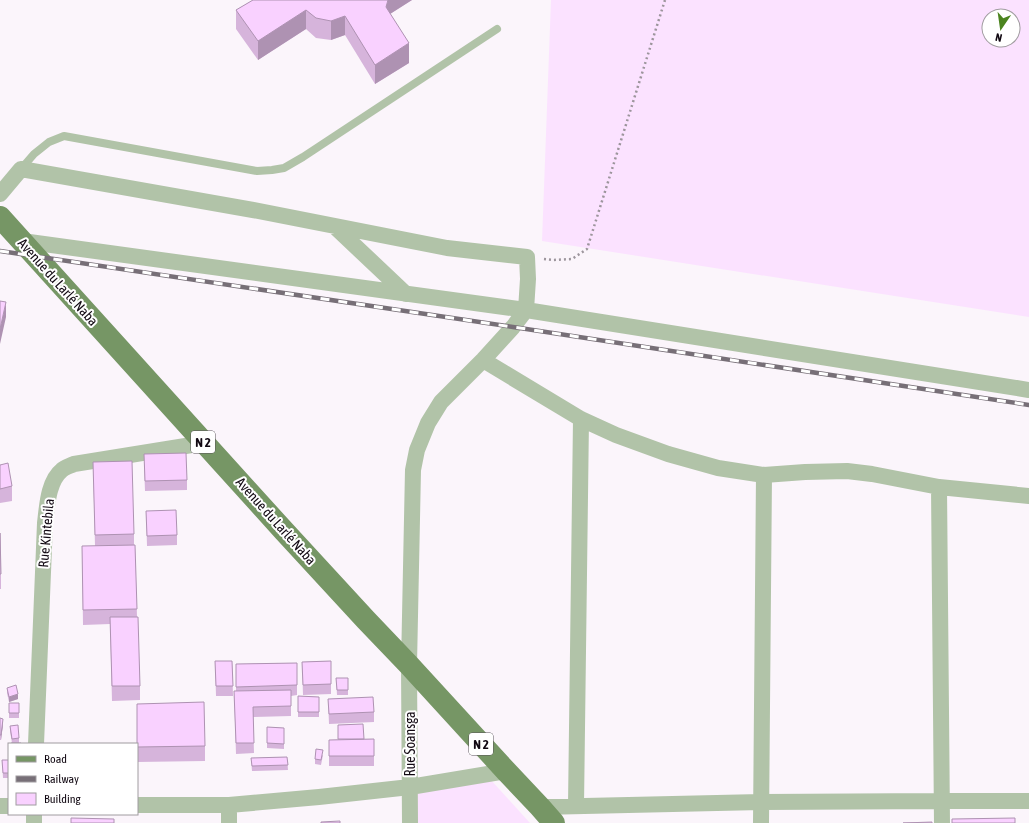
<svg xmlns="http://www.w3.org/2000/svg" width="1029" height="823" font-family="'Asap Condensed',sans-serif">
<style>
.built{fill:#fbe2ff;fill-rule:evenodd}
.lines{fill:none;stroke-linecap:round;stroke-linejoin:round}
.path{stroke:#9c959c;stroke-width:2.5;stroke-dasharray:2 3;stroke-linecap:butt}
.service{stroke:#b1c3a8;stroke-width:8}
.minor{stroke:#b1c3a8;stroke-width:16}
.primary{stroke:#769665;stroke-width:22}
.rail-casing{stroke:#776f77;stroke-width:4.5}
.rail{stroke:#fff;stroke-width:3;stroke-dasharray:9;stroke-linecap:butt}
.wall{fill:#d6b4db}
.shaded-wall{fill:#ae92b2}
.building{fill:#f9d1ff;stroke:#ae92b2}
.labels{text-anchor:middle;stroke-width:4;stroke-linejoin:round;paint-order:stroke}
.shield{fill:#fff;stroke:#585259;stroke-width:1}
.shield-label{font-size:13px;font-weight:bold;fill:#110812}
.street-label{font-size:14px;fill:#110812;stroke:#fff}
</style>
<rect width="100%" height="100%" fill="#fbf5fb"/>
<path class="built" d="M551 0H1029V317L542 241ZM989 16H1013V40H989Z
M490 779 530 823H415L414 794Z"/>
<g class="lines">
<path class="path" d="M544 259 553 260 572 259 587 249 665 0"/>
<path class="service" d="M21 169 34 154 49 142 64 136 257 171 272 170 284 168 303 157 497 29"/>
<path class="minor" d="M0 194 21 169 253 210 447 248 527 257 528 279 526 310 513 327 483 360 441 402 428 423 417 450 413 470 409 665 410 823
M334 226 406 294
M22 241 526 310 1029 390
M483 360 581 419 616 435 668 454 718 468 764 475 805 472 847 471 872 474 939 487 1029 496
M939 487 942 823
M36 744 45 523C47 507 48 481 62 470 65 467 70 466 74 464L204 443
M137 805H229L319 797 410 787 506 771
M229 805V823
M0 806H9
M576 806 581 419
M540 807 761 802 941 801H1029
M34 814V823
M761 823 764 475"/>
<path class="primary" d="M0 217 284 531 366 620 409 665 506 771 540 807 554 823"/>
<defs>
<path id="rail" d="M0 251 513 327 1029 405"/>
</defs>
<use href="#rail" class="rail-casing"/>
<use href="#rail" class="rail"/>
</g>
<path class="wall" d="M253 0H412L390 14 409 63 375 84 345 35 331 40 316 38 306 29 258 60 236 29V10Z
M93 462 134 534V545H135L137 617 140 686V700L112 701 110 624 83 625 82 546H95Z
M144 464 187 480V490L145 491Z
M0 465 12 486V501L0 503Z
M146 511 177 535V545L147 546Z
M0 533 1 574V589H0Z
M215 661H232L233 696H216Z
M331 661V694L303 695 302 662Z
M297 663V695L291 696V716L253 717 254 753 236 754 234 691H236V664Z
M336 678H348V695H337Z
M7 688 18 699 9 702 7 693Z
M298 696 319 697V717H298Z
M328 699 374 712V722L329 724Z
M9 703H19V718H9Z
M137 704 205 746V761L137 762Z
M0 718 3 724 1 740H0Z
M10 726 19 738V743H12L10 731Z
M267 727 284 728V749L267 748Z
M374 739V766H329V740Z
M323 755 321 765 315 764V759Z
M287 757 288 770 252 771 251 758Z
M2 760H9V778H3Z"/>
<path class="shaded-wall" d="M388 0H412L390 14 386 7Z
M306 10V29L258 60V41Z
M345 16V35L331 40V21Z
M409 43V63L375 84V65Z
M6 302V317L0 344V329Z
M18 694V699L9 702V697Z
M3 719V724L1 740V735Z"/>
<path class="building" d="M253 0H388L386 7 409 43 375 65 345 16 331 21 316 18 306 10 258 41 236 10Z
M0 301 6 302 0 329Z
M186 453 187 480 145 481 144 454Z
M132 461 134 534 95 535 93 462Z
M8 463 12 486 0 489V465Z
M176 510 177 535 147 536 146 511Z
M0 533 1 574H0Z
M135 545 137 609 83 610 82 546Z
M110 617H138L140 686H112Z
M215 661H232L233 686H216Z
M331 661V684L303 685 302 662Z
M297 663V685L236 687V664Z
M336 678H348V690H337Z
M16 685 18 694 9 697 7 688Z
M291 690V706L253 707 254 743H236L234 691Z
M298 696 319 697V712H298Z
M373 697 374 712 329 714 328 699Z
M204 702 205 746 137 747V704Z
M9 703H19V713H9Z
M0 718 3 719 1 735H0Z
M363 724 364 739H338V725Z
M18 725 19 738 12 739 10 726Z
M267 727 284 728V744L267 743Z
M374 739V756H329V740Z
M11 743H21V744H12Z
M316 749 323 750 321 760 315 759Z
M287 757 288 765 252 766 251 758Z
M2 760H9V773H3Z
M71 818 114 819V823H71Z
M1015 818V823H952V819Z
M340 821V823H321V822Z
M932 822V823H903Z"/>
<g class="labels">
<g class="shield">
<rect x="191" y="431" width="24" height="22" rx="3"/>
<rect x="469" y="733" width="24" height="22" rx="3"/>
</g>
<g class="shield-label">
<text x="203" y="447">N 2</text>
<text x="481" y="749">N 2</text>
</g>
<g class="street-label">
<text transform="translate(58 282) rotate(48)" y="5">Avenue du Larlé Naba</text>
<text transform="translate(276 521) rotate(48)" y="5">Avenue du Larlé Naba</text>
<text transform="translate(46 533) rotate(-85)" y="5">Rue Kintebila</text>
<text transform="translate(410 744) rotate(-90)" y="5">Rue Soansga</text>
</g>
</g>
<rect x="8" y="743" width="130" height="72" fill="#ffffff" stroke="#a09ca0"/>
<rect x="16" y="756" width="20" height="6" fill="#769665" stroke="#a09ca0"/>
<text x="44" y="763" font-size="12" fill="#110812">Road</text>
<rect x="16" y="776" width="20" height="6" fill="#776f77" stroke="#a09ca0"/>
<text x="44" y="783" font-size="12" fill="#110812">Railway</text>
<rect x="16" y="793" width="20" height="12" fill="#f9d1ff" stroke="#a09ca0"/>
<text x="44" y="803" font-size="12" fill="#110812">Building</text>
<g transform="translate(1001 28) rotate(193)"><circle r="19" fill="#ffffff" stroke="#a09ca0"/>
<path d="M0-3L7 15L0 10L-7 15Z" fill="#4b841f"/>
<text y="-6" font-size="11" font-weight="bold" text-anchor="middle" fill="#110812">N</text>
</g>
</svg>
